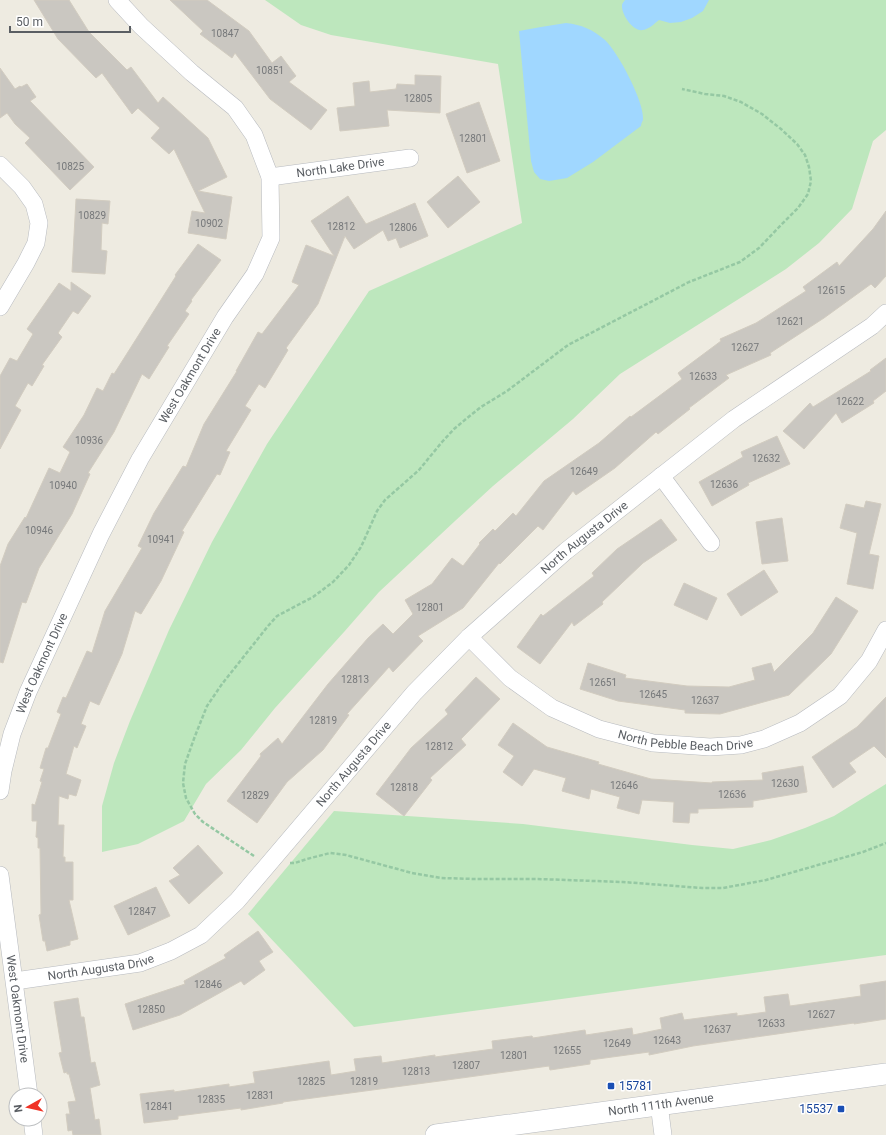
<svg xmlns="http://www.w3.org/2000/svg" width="886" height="1135" font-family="Roboto,sans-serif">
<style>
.green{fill:#bde7bd}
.water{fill:#a0d7ff}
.building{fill:#cac7c1;stroke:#d2ccc0}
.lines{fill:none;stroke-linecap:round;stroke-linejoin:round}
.minor-casing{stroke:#b7babf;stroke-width:18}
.tertiary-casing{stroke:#b7babf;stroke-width:22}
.path{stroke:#95c8a3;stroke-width:2.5;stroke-dasharray:4 2;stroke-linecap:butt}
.minor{stroke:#fff;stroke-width:17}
.tertiary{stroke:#fff;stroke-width:21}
.transit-dot{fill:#1a4fb4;stroke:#fff;stroke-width:1.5}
.labels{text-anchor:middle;stroke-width:3;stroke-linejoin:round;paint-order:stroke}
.number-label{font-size:10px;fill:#76787a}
.street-label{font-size:12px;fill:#5a5e63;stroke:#fff}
.transit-label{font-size:12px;fill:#164399;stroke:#fff;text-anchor:start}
</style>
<rect width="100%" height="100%" fill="#eeebe1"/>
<path class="green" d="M265 0H886V130L873 141 852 209 819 243 786 269 620 374 573 419 493 486 455 521 379 592 344 632 275 708 241 750 206 784 184 821 138 844 102 852V806L114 763 130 721 169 630 212 542 267 444 369 291 522 223 498 64 331 35 301 25Z
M886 784V955L354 1027 248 914 334 811 523 824 692 845 733 849 771 840 805 828 834 816Z"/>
<path class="water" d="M625 0H709L703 11 692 18 681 22 670 23 659 20C654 24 649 29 643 30 633 32 621 14 622 5 622 3 624 2 625 0Z
M566 23C582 25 592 29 605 40 618 52 645 103 643 120 642 122 641 124 641 126L593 162 567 178 549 181 540 179 534 172 531 161 519 31 541 27Z"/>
<path class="building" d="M34 0H69L89 32 127 70 131 67 158 103 163 97 208 138 227 177 198 191 232 197 226 239 188 233 192 211 205 213 174 149 169 154 151 138 160 128 138 108 132 114 102 73 96 78 58 39Z
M170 0H207L249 31 272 63 281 56 296 76 289 82 327 110 311 130 270 99 235 53 232 58 200 34 203 31Z
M0 68 15 89 20 86 21 87 27 84 36 97 30 101 94 167 70 190 25 143 30 138 15 124 7 113 0 118Z
M415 75 441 76 440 113 387 110 389 126 340 131 337 108 355 106 353 83 369 81 370 92 396 89 397 84 415 85Z
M479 102 500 161 467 173 446 114Z
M458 176 480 202 448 228 427 202Z
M348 196 366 224 415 203 428 236 400 248 396 238 388 241 383 230 354 249 345 236 318 304 286 348 288 350 265 388 259 384 245 406 251 410 226 451 230 452 220 475 217 474 182 531 184 532 161 581 141 614 135 611 122 654 99 705 90 701 81 724 86 726 77 748 74 746 66 774 81 780 76 796 69 794 68 799 59 796 58 825H64L63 857H65V862H73V900H69L78 939 70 941V945L47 951 45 941H43L39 915 41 914 40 848H38V838L36 837 37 821H32V804L35 805 42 782 40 781 44 769 40 768 46 748H48L61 714 57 712 63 697 66 698 87 651 92 653 105 611 142 548 138 546 154 513 183 466 186 467 204 424 237 371H236L258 332 262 334 299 285 292 282 306 245 334 256 311 221Z
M76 199 110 201 108 224 102 223 101 250 107 251 105 274 72 272Z
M886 211V276L875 288 871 284 824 318 770 353 771 355 726 375 729 378 689 408 690 409 658 434 656 432 615 468 576 495 573 491 543 530 538 526 500 564 499 563 463 608 418 636 423 641 393 672 389 667 347 714 349 715 323 750 287 782 257 823 227 801 261 756 260 754 278 738 282 744 328 684 368 638 383 624 393 634 413 614 405 600 432 584 452 558 463 566 480 544 479 543 493 529 495 531 513 513 516 516 544 481 599 443 630 416 631 417 682 379 678 373 721 341 720 339 756 323 806 291 803 287 837 262 839 266 873 229Z
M198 244 221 260 191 300 192 301 185 311 189 314 167 346 169 347 149 379 142 374 114 432 88 473 90 474 72 514 39 568 26 603 22 602 3 663 0 662V566L8 544 25 517 26 518 49 468 60 473 70 452 63 447 84 415 97 388 103 391 112 373 114 374 176 276 175 275Z
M71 282 91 296 78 314 73 311 58 333 62 337 42 365 44 366 32 386 28 383 15 406 21 410 0 449V376L10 358 17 361 33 334 27 329 59 283 71 291Z
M886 358V391L873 401 874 403 842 423 836 413 804 449 783 431 810 403 813 407 871 371 870 370Z
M777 436 790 464 748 483 749 485 712 506 699 482 743 457 741 452Z
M866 501 881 504 869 554 879 556 873 589 847 584 857 533 840 528 846 504 864 508Z
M782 518 788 561 762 564 756 522Z
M661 519 677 540 643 563 602 602 603 604 574 626 572 622 540 664 517 647 541 614 543 616 594 576 592 573 617 549Z
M764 570 778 592 741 616 727 594Z
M684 583 717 598 707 620 674 605Z
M836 597 858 611 831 654 789 695 720 714 685 713V710L618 701 580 689 588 663 626 675 625 678 687 686 729 687 755 680 752 668 771 663 774 672 813 633Z
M476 677 500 699 461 739 466 745 430 778 432 780 404 816 376 794 411 748 448 714 445 710Z
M886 697V758L874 746 849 763 856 772 833 788 812 757 857 727Z
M513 723 547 747 599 762 598 764 651 779 712 783V782L763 780 762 773 803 766 807 792 753 801V807L698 809V813H690L689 823 673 822 674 802 642 800 639 814 617 808 620 797 591 789 589 799 562 791 566 778 534 769 522 786 503 772 514 756 498 745Z
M198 845 223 873 189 904 169 881 180 875 173 868Z
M156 887 170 916 128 935 114 906Z
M258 931 273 952 259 961 265 970 244 985 241 981 180 1015 133 1030 125 1004 185 984 184 981 226 958 224 955Z
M886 981V1019L854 1024V1023L693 1046 649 1055V1052L590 1060V1064L550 1070 549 1066 447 1080 283 1102V1103L241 1110V1108L178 1116V1119L144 1123 140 1094 174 1090V1092L229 1084V1087L255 1083 253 1072 329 1061 331 1075 356 1071 354 1059 381 1056 382 1063 435 1055V1057L493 1049 492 1041 532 1036 533 1038 585 1030 586 1035 632 1028 633 1035 662 1029 660 1018 682 1013 684 1020 737 1013V1016L766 1012 764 997 788 994 790 1006 861 996 860 985Z
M78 998 81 1017H84L91 1063 95 1062 100 1085 90 1088 95 1120 99 1119 101 1135H73L72 1130 68 1131 66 1114H70L68 1102 76 1101 69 1074H67V1072L64 1073 59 1053 62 1052 54 1002Z"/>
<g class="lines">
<defs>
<g id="minor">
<path d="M0 165 22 187 34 204 39 223 36 243 26 263 0 307"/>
<path id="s1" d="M270 177 410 158"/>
<path d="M661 476 711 543"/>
<path id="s2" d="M469 637 510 678 552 708 599 729 653 743 710 747 741 745 764 739 800 723 840 696 869 661 886 630"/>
<path id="s3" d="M0 791 3 771 12 734 28 692 101 534 140 459 225 317 255 274 271 238 270 177 254 135 235 108 192 73 141 26 117 0"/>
<path id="s4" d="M0 875 29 1095"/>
<path id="s5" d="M15 981 140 963 171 951 201 935 237 901 414 693 469 637 566 551 734 419 872 326 886 313"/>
<path d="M659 1104 663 1135"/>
<path d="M32 1119 34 1135"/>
</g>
<g id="tertiary">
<path id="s6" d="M436 1135 886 1074"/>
</g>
</defs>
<use href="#minor" class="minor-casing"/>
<use href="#tertiary" class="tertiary-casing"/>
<path class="path" d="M254 856 203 822 195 814 186 798 183 783 185 764 195 736 207 706 222 684 268 626 277 616 313 597 333 582 349 565 361 547 377 511 385 500 419 470 442 442 454 429 466 419 481 407 507 391 568 345 689 282 740 262 759 248 781 225 798 208 808 194 811 181 809 167 805 155 797 144 781 129 762 114 741 102 724 96 705 94 682 89
M290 863H295L307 859 330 853 346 855 412 873 441 878 475 879H538L623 882 702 888H723L766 880 863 852 886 843"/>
<use href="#minor" class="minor"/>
<use href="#tertiary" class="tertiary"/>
</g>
<g class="transit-dot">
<rect x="607" y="1082" width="8" height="8" rx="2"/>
<rect x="837" y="1105" width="8" height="8" rx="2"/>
</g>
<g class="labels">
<g class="number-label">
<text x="225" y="37">10847</text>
<text x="270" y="74">10851</text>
<text x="418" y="102">12805</text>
<text x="473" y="142">12801</text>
<text x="70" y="170">10825</text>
<text x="92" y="219">10829</text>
<text x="209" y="227">10902</text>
<text x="341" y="230">12812</text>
<text x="403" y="231">12806</text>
<text x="831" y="294">12615</text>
<text x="790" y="325">12621</text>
<text x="745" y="351">12627</text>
<text x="703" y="380">12633</text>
<text x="850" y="405">12622</text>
<text x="89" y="444">10936</text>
<text x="766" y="462">12632</text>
<text x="584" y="475">12649</text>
<text x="724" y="488">12636</text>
<text x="63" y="489">10940</text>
<text x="39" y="534">10946</text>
<text x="161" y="543">10941</text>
<text x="430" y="611">12801</text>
<text x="355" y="683">12813</text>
<text x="603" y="686">12651</text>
<text x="653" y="698">12645</text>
<text x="705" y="704">12637</text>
<text x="323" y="724">12819</text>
<text x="439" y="750">12812</text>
<text x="785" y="787">12630</text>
<text x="624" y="789">12646</text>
<text x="404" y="791">12818</text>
<text x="732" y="798">12636</text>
<text x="255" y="799">12829</text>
<text x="142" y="915">12847</text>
<text x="208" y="988">12846</text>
<text x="151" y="1013">12850</text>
<text x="821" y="1018">12627</text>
<text x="771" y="1027">12633</text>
<text x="717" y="1033">12637</text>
<text x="667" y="1044">12643</text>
<text x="617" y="1047">12649</text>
<text x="567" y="1054">12655</text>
<text x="514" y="1059">12801</text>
<text x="466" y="1069">12807</text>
<text x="416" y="1075">12813</text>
<text x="311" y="1085">12825</text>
<text x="364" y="1085">12819</text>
<text x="260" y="1099">12831</text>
<text x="211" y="1103">12835</text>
<text x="159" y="1110">12841</text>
</g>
<g class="street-label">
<text dy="4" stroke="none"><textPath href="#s1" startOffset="71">North Lake Drive</textPath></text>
<text dy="4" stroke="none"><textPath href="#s3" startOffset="459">West Oakmont Drive</textPath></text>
<text dy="4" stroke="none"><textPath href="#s5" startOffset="747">North Augusta Drive</textPath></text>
<text dy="4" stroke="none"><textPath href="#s3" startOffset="135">West Oakmont Drive</textPath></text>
<text dy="4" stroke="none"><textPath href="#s2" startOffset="249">North Pebble Beach Drive</textPath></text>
<text dy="4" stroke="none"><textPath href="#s5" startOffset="423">North Augusta Drive</textPath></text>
<text dy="4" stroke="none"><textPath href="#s5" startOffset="87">North Augusta Drive</textPath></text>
<text dy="4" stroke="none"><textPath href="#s4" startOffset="135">West Oakmont Drive</textPath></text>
<text dy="4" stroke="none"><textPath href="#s6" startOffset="227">North 111th Avenue</textPath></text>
</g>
<g class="transit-label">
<text x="619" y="1090">15781</text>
<text x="833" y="1113" text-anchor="end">15537</text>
</g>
</g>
<g transform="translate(28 1107) rotate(262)"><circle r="19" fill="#ffffff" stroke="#bdbfc1"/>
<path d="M0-3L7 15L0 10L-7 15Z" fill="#f03225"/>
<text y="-6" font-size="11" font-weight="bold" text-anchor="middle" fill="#5a5e63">N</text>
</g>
<path d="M10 26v6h120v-6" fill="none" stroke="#5a5e63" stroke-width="2"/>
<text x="16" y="26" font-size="12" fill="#5a5e63" stroke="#ffffff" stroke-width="3" paint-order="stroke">50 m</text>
</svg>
